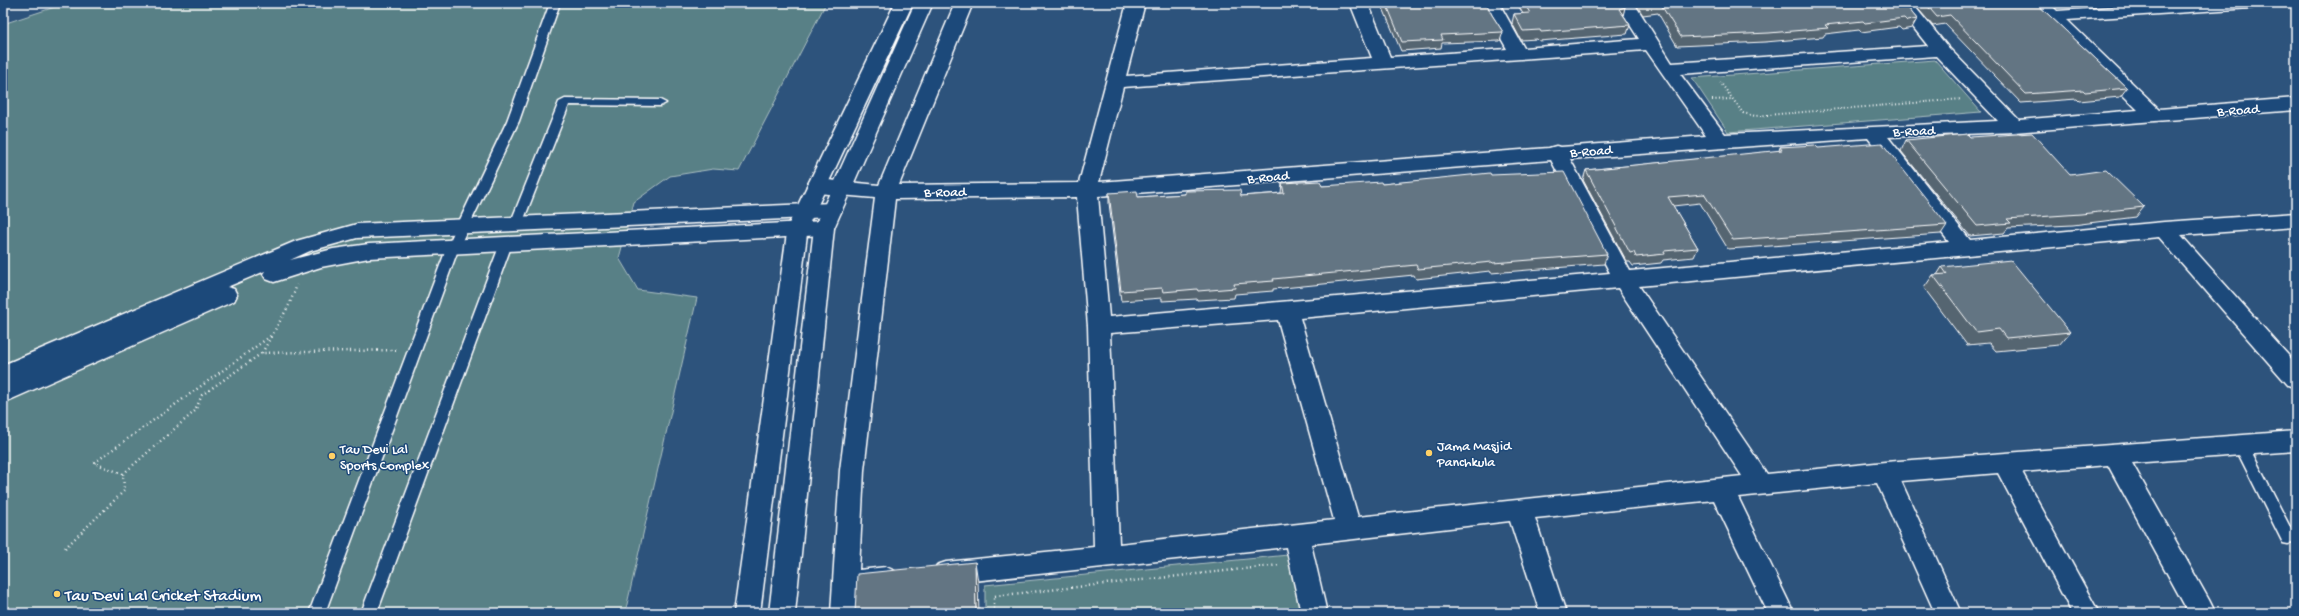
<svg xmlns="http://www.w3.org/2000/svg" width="2299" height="616" font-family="'Gochi Hand',sans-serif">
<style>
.green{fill:#598086;stroke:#acc0c2}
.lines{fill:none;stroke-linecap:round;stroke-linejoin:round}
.service-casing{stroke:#fff;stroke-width:3}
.minor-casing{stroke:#fff;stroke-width:3}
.tertiary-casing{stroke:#fff;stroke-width:3}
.path-far1{stroke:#fff;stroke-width:2;stroke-dasharray:1 2.5;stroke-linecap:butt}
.path{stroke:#fff;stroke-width:2.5;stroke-dasharray:1 3.5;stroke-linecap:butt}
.service{fill:#1f4a7a;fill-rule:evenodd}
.minor{fill:#1f4a7a;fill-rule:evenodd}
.tertiary{fill:#1f4a7a;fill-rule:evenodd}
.wall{fill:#556571;stroke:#fff}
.shaded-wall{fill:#45525c;stroke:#fff}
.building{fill:#637583;stroke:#fff}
.poi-dot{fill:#ffd166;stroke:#1f4a7a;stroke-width:1.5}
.labels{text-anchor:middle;stroke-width:3;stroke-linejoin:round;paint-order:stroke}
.street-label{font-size:14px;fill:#fff;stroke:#1f4a7a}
.poi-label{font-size:14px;fill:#fff;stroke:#1f4a7a;text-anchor:start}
.near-poi-label{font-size:17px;fill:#fff;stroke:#1f4a7a;text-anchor:start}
</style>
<rect width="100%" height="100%" fill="#2d537c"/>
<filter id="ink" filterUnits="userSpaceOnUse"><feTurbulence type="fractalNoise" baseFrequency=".025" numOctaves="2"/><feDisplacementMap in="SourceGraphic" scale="8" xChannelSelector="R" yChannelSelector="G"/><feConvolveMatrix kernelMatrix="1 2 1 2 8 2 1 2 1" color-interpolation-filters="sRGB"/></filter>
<g filter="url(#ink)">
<path class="green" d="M67 3H826L739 171 713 169 670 176 634 202 619 258 638 290 697 298 625 613H3V24Z
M1935 60 1981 112 1728 132 1692 78Z
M1288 555 1304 613H985V585Z"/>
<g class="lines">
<defs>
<path id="service" d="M550 3H560L519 121 459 247 325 613H309L447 247 507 121Z
M565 99 660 100 666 103 660 106 569 105 522 224 516 228 512 227 510 224 559 102Z
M506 240 512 244 377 613H361L500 244Z
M2241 439 2246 441 2293 533 2296 538 2293 543 2288 544 2283 543 2234 445 2236 441Z"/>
<path id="minor" d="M955 3H973L899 185 1079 183 1127 3H1145L1126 76 1372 58 1350 3H1368L1390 57 1507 49 1481 3H1499L1524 48 1639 39 1616 3H1634L1672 63 1928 46 1894 3H1912L1947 46 2019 120 2138 110 2030 3H2049L2057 11 2172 3H2260L2257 7 2251 8 2067 20 2159 109 2296 98V110L2014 132 1888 137 1970 240 2164 222 2296 213V227L2181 235 2296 364V388L2288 385 2159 237 1639 286 1767 474 1885 462 2296 431V451L2132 463 2209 600 2213 608 2211 613H2184L2186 608 2108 465 2022 472 2099 613H2072L1998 473 1901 481 1961 613H1935L1877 483 1738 497 1794 613H1768L1714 500 1535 518 1566 613H1540L1510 521 1311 544 1327 613H1301L1286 547 946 584 937 581 933 573 937 565 946 562 1094 547 1088 326 1077 197 895 199 864 470 859 570 886 567 895 571 899 579 895 587 886 591 858 593 857 613H831L840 470 875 198 817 193 810 191 807 186 810 181 817 179 879 185ZM1646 50 1706 136 1561 147 1556 146 1549 148 1099 182 1123 87ZM1936 56 1998 121 1725 134 1680 74ZM1868 138 1949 242 1630 271 1570 159ZM1551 160 1610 273 1109 317 1098 196ZM1618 288 1742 476 1358 517 1300 318ZM1278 320 1334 520 1119 544 1110 333Z
M832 203 839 205 842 210 839 215 832 217 357 238 310 251 290 260 333 249 369 244 824 221 831 223 834 228 831 233 824 235 369 258 321 267 274 282 266 279 263 274 265 271 227 287 234 289 237 295 234 301 3 403V365L296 241 357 224Z"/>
<path id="tertiary" d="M895 3H913L808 226 760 613H734L788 226Z
M915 3H933L834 228 795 613H769L814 228Z"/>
</defs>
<use href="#service" class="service-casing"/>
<use href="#minor" class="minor-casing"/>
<use href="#tertiary" class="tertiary-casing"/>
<path class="path-far1" d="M1720 82 1743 113 1755 116 1962 99
M1712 100 1733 99"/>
<path class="path" d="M262 353 289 305 297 285
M123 474 94 463 272 335
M65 548 124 491 123 474 195 411 202 395 262 353 396 350
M994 613V596L1280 565"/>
<use href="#service" class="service"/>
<use href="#minor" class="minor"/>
<use href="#tertiary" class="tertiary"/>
</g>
<path class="wall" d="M1382 3H1486L1492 15 1503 32 1500 41 1442 43 1441 48 1401 51 1383 8Z
M1517 3H1623L1625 7 1623 14 1630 25 1627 34 1539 41 1537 39 1521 40 1512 23 1514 14H1523Z
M1635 3H1904L1917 19 1912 28 1902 30 1899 27 1861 32 1859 30 1825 34 1823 37 1765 42 1677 46 1658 13 1643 15Z
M1913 3H2036L2127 88 2120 97 2079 101 2077 99 2021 103 1945 24 1933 26Z
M2051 3H2105L2055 7Z
M1970 137 2070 175 2144 207 2136 217 2073 225 2008 228 2004 233 1970 236 1901 151 1906 140Z
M1780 147 1818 148 1947 225 1941 234 1728 249 1700 203 1673 206 1698 248 1694 257 1663 260 1661 263 1633 266 1630 262H1627L1583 180 1586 170 1779 151Z
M1491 175 1607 254 1604 264 1491 273 1490 271 1416 279 1414 275 1273 289V291L1235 294 1234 298 1197 300V299L1162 301V298L1121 301 1109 203V193L1138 197 1185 194V191L1241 196 1281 193 1282 183 1322 186 1382 184Z
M1942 267 2070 332 2059 345 1996 351 1989 343 1967 345 1924 288 1933 275H1937Z"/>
<path class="shaded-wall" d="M1625 7 1623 16 1619 9Z
M975 562 978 582 979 613H976Z"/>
<path class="building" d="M1386 3H1486L1492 15 1503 32 1441 35 1443 40 1402 42Z
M1524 3H1623L1625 7 1619 9 1630 25 1541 32 1540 30 1523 31 1514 14 1530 13Z
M1644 3H1904L1917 19 1907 21 1904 18 1865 23 1863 21 1825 25 1828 28 1769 33 1681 37 1661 5 1646 6Z
M1925 3H2036L2127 88 2085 92 2083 90 2026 94 1950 15 1937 17Z
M2032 133 2070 175 2106 170 2144 207 2081 214 2007 219 2011 223 1977 226 1906 140 1967 134 1970 137Z
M1882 143 1947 225 1733 240 1704 194 1668 197 1698 248 1664 251 1665 254 1636 257 1634 252 1630 253 1586 170 1782 150 1780 147 1815 145 1818 148Z
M1564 172 1607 254 1493 263 1492 262 1418 269 1416 265 1273 279 1274 281 1234 284 1235 288 1198 291 1197 289 1163 292 1162 288 1121 291 1109 193 1137 191 1138 197 1185 194V191L1240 190 1241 196 1284 193 1282 183 1320 181 1322 186 1381 182 1382 184 1490 173 1491 175Z
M2011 260 2070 332 2006 338 1999 329 1976 332 1933 275 1947 274 1942 267Z
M975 562 976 613H855L857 574Z"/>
</g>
<g class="poi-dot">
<circle cx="1429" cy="453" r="4"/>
<circle cx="332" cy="456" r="4"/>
<circle cx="57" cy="594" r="4"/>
</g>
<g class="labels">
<g class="street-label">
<text transform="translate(2238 109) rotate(-4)" y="5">B-Road</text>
<text transform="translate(1914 130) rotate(-2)" y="5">B-Road</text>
<text transform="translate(1591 150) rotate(-4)" y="5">B-Road</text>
<text transform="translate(1268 176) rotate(-5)" y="5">B-Road</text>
<text transform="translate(945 191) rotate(-1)" y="5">B-Road</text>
</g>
<g class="poi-label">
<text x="1437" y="450">Jama Masjid<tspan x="1437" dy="16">Panchkula</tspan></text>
<text x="340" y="453">Tau Devi Lal<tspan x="340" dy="16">Sports Complex</tspan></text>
</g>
<g class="near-poi-label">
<text x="65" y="600">Tau Devi Lal Cricket Stadium</text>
</g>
</g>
<rect width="2299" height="616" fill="none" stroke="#1f4a7a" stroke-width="16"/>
<rect x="8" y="8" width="2283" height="600" fill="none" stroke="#fff" stroke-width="1.5" filter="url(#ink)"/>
</svg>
